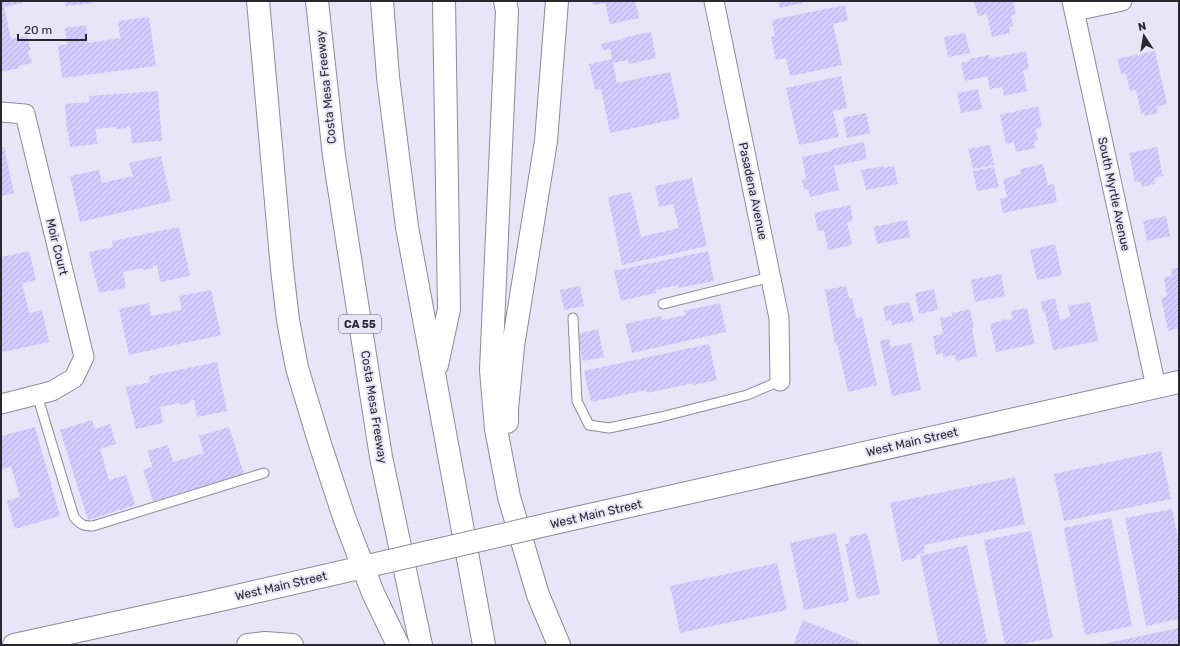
<svg xmlns="http://www.w3.org/2000/svg" width="1180" height="646" font-family="Rubik,sans-serif">
<style>
.building{fill:url(#building-hatch)}
.lines{fill:none;stroke-linecap:round;stroke-linejoin:round}
.lane-casing{stroke:#8d8a9a;stroke-width:11}
.street-casing{stroke:#8d8a9a;stroke-width:21}
.secondary-casing{stroke:#8d8a9a;stroke-width:24}
.highway-casing{stroke:#8d8a9a;stroke-width:24}
.lane{stroke:#fff;stroke-width:9}
.street{stroke:#fff;stroke-width:19}
.secondary{stroke:#fff;stroke-width:22}
.highway{stroke:#fff;stroke-width:22}
.secondary-bridge-casing{stroke:#8d8a9a;stroke-width:24;stroke-linecap:butt}
.highway-bridge-casing{stroke:#8d8a9a;stroke-width:24;stroke-linecap:butt}
.secondary-bridge{stroke:#fff;stroke-width:22}
.highway-bridge{stroke:#fff;stroke-width:22}
.labels{text-anchor:middle;stroke-width:4;stroke-linejoin:round;paint-order:stroke}
.shield{fill:#e7e5f7;stroke:#62616b;stroke-width:1}
.shield-label{font-size:11px;font-weight:bold;fill:#29282f}
.street-label{font-size:12px;fill:#29282f;stroke:#e7e5f7}
</style>
<defs>
<pattern id="building-hatch" width="6" height="6" patternUnits="userSpaceOnUse"><rect width="6" height="6" fill="#d4ccff"/><path d="M-1 1l2-2M0 6l6-6M5 7l2-2" fill="none" stroke="#b6afdb"/></pattern>
</defs>
<rect width="100%" height="100%" fill="#e7e5f7"/>
<path class="building" d="M1 1H22V3L4 7 11 39 27 36 31 50 28 51 29 57H31L32 63 18 66 19 68 1 72Z
M65 1H93V3L66 6Z
M592 1H635L639 18 610 24 605 3 593 5Z
M778 1H802L803 3 780 8Z
M974 1H1013L1016 14 1011 15 1013 26 1009 27 1010 33 992 37 987 14 978 16Z
M845 5 848 20 833 24 842 65 790 76 786 58 776 60 771 37 775 36 772 20Z
M149 17 156 66 62 78 58 46 67 44 65 28 86 25 88 43 120 38 118 21Z
M651 32 656 58 629 64 628 60 613 63 617 83 670 72 680 118 610 133 601 89 595 90 589 64 612 59 610 49 603 50 601 44 623 39 622 38Z
M965 33 970 53 948 57 944 37Z
M1026 51 1029 69 1023 71 1027 91 1004 96 1002 87 990 89 987 76 965 81 961 63 970 61V59L989 55V59Z
M1155 51 1167 104 1156 107 1158 113 1145 116 1144 112 1141 113 1136 90 1130 91 1126 73 1121 74 1117 59Z
M841 76 847 108 833 111 839 137 799 145 786 88Z
M978 89 982 109 961 113 957 93Z
M158 91 162 141 132 143 130 126H126L127 128 116 129 115 127 96 129 97 144 70 147 68 131H67L65 104 89 102V96Z
M1038 106 1042 127 1035 129 1038 140 1034 141 1035 148 1016 152 1014 142 1006 144 1000 115Z
M866 113 870 133 847 138 843 118Z
M864 142 867 159 834 166 839 190 810 197 808 189 804 190 802 180 806 179 802 157 832 151V149Z
M990 145 994 165 973 169 968 149Z
M4 147 14 193 1 196V148Z
M1157 147 1163 176 1154 178 1155 184 1142 187 1140 181 1135 182 1129 153Z
M161 156 171 201 80 222 70 176 99 170 102 183 133 176 129 163Z
M1043 164 1048 185 1054 184 1057 202 1003 213 1000 199 1007 197 1003 179 1021 174 1020 169Z
M883 166V168L894 166 898 184 866 190 861 170Z
M994 167 999 187 977 191 973 171Z
M692 178 707 246 622 265 608 197 631 192 641 237 679 228 673 204 659 207 655 186Z
M850 205 853 221 847 222 852 245 828 250 824 230 818 231 814 213Z
M1166 216 1170 236 1147 241 1143 221Z
M907 220 910 237 877 244 874 227Z
M179 227 190 276 160 282 157 265 153 266V268L143 270 142 268 123 272 126 288 99 293 96 279H95L89 252 113 247 112 241Z
M1055 244 1062 275 1037 280 1030 250Z
M29 251 36 280 22 283 29 313 42 310 49 342 3 352 1 340V257Z
M708 251 714 281 679 288 678 285 655 290 656 293 621 301 614 271Z
M1179 267V328L1168 331 1161 298 1167 297 1164 278 1172 276 1171 269Z
M1001 274 1005 296 975 302 971 280Z
M580 286 584 306 564 310 560 290Z
M846 286 849 298H852L856 318 862 317 877 385 848 392 837 343H835L825 290Z
M934 289 938 310 919 314 915 293Z
M211 290 221 335 129 355 119 309 149 303 151 316 182 310 179 296Z
M1055 298 1060 320 1070 317 1068 306 1090 302 1098 341 1053 350 1045 311 1043 312 1041 302Z
M909 302 914 321 892 325 891 320 886 321 883 307Z
M720 303 726 332 632 353 625 324 661 316 662 320 686 315 684 311Z
M1027 308 1035 344 996 352 990 324 1001 321V320L1005 319 1006 320 1013 319 1011 311Z
M970 309 974 328H972L977 356 956 361 955 355 943 357V353L936 355 933 336 943 334 940 318 952 316V313Z
M598 329 604 357 583 361 577 334Z
M889 339 891 347 911 343 921 390 892 396 880 341Z
M709 344 717 380 693 385V383L647 393 646 390 591 402 584 371Z
M217 362 227 411 197 417 194 400 190 401V403L180 405 179 403 160 407 163 423 136 429 133 414H132L126 387 150 382 149 376Z
M92 420 95 429 110 424 116 444 100 449 109 480 126 475 135 505 88 520 60 430Z
M35 427 60 516 15 529 7 501 20 497 11 466 1 470V436Z
M229 427 244 474 153 501 143 470 152 467 148 451 168 445 173 462 204 453 199 436Z
M1161 451 1171 499 1064 521 1054 474Z
M1015 477 1025 524 924 545 925 549 923 550 924 553 916 555 917 558 902 561 890 503Z
M1172 509 1179 543V619L1146 626 1125 518Z
M1111 518 1132 626 1085 635 1064 528Z
M1031 531 1053 638 1016 645H1005L984 540Z
M836 533 849 601 804 610 790 543Z
M867 533 868 539H869L880 594 857 599 845 544 850 543 849 537Z
M967 545 988 645H939L920 556Z
M777 563 787 610 680 633 670 586Z
M803 620 865 645H793Z
M1179 628V645H1102V644Z"/>
<g class="lines">
<defs>
<path id="lane" d="M663 304 771 277
M573 318 577 401 589 425 609 428 661 417 747 395 780 381
M37 395 74 517C81 525 83 526 93 526L264 473"/>
<path id="street" d="M714 1 779 318 780 381
M1072 1 1156 387
M1075 11 1122 1
M1 112 25 114 84 357 74 378 52 391 1 404"/>
<path id="secondary" d="M563 521 1179 382
M14 645 211 602"/>
<path id="highway" d="M317 1 334 156 381 457 421 645
M382 1 388 77 407 227 484 645
M505 1 507 11 491 370 496 429 509 497 538 595 559 645
M437 365 449 309 444 1
M507 422V409L513 346 546 141 557 1
M248 645 265 643 292 645"/>
</defs>
<use href="#lane" class="lane-casing"/>
<use href="#street" class="street-casing"/>
<use href="#secondary" class="secondary-casing"/>
<use href="#highway" class="highway-casing"/>
<use href="#lane" class="lane"/>
<use href="#street" class="street"/>
<use href="#secondary" class="secondary"/>
<use href="#highway" class="highway"/>
<defs>
<path id="secondary-bridge" d="M211 602 563 521"/>
<path id="highway-bridge" d="M258 1 282 269 288 320 297 368 320 444 344 517 373 593 398 645"/>
</defs>
<use href="#secondary-bridge" class="secondary-bridge-casing"/>
<use href="#highway-bridge" class="highway-bridge-casing"/>
<use href="#secondary-bridge" class="secondary-bridge"/>
<use href="#highway-bridge" class="highway-bridge"/>
</g>
<g class="labels">
<rect class="shield" x="339" y="315" width="42" height="18" rx="3"/>
<g class="shield-label">
<text x="360" y="328">CA 55</text>
</g>
<g class="street-label">
<text transform="translate(326 87) rotate(-96)" y="4">Costa Mesa Freeway</text>
<text transform="translate(753 191) rotate(78)" y="4">Pasadena Avenue</text>
<text transform="translate(1114 194) rotate(78)" y="4">South Myrtle Avenue</text>
<text transform="translate(57 247) rotate(76)" y="4">Moir Court</text>
<text transform="translate(374 407) rotate(81)" y="4">Costa Mesa Freeway</text>
<text transform="translate(912 442) rotate(-13)" y="4">West Main Street</text>
<text transform="translate(596 514) rotate(-13)" y="4">West Main Street</text>
<text transform="translate(281 586) rotate(-13)" y="4">West Main Street</text>
</g>
</g>
<rect width="1180" height="646" fill="none" stroke="#29282f" stroke-width="4"/>
<g transform="translate(1144 36) rotate(348)" stroke="#e7e5f7" stroke-width="3" paint-order="stroke">
<path d="M0-3L7 15L0 10L-7 15Z" fill="#29282f"/>
<text y="-6" font-size="11" font-weight="bold" text-anchor="middle" fill="#29282f">N</text>
</g>
<path d="M18 34v6h68v-6" fill="none" stroke="#29282f" stroke-width="2"/>
<text x="24" y="34" font-size="12" fill="#29282f" stroke="#e7e5f7" stroke-width="3" paint-order="stroke">20 m</text>
</svg>
